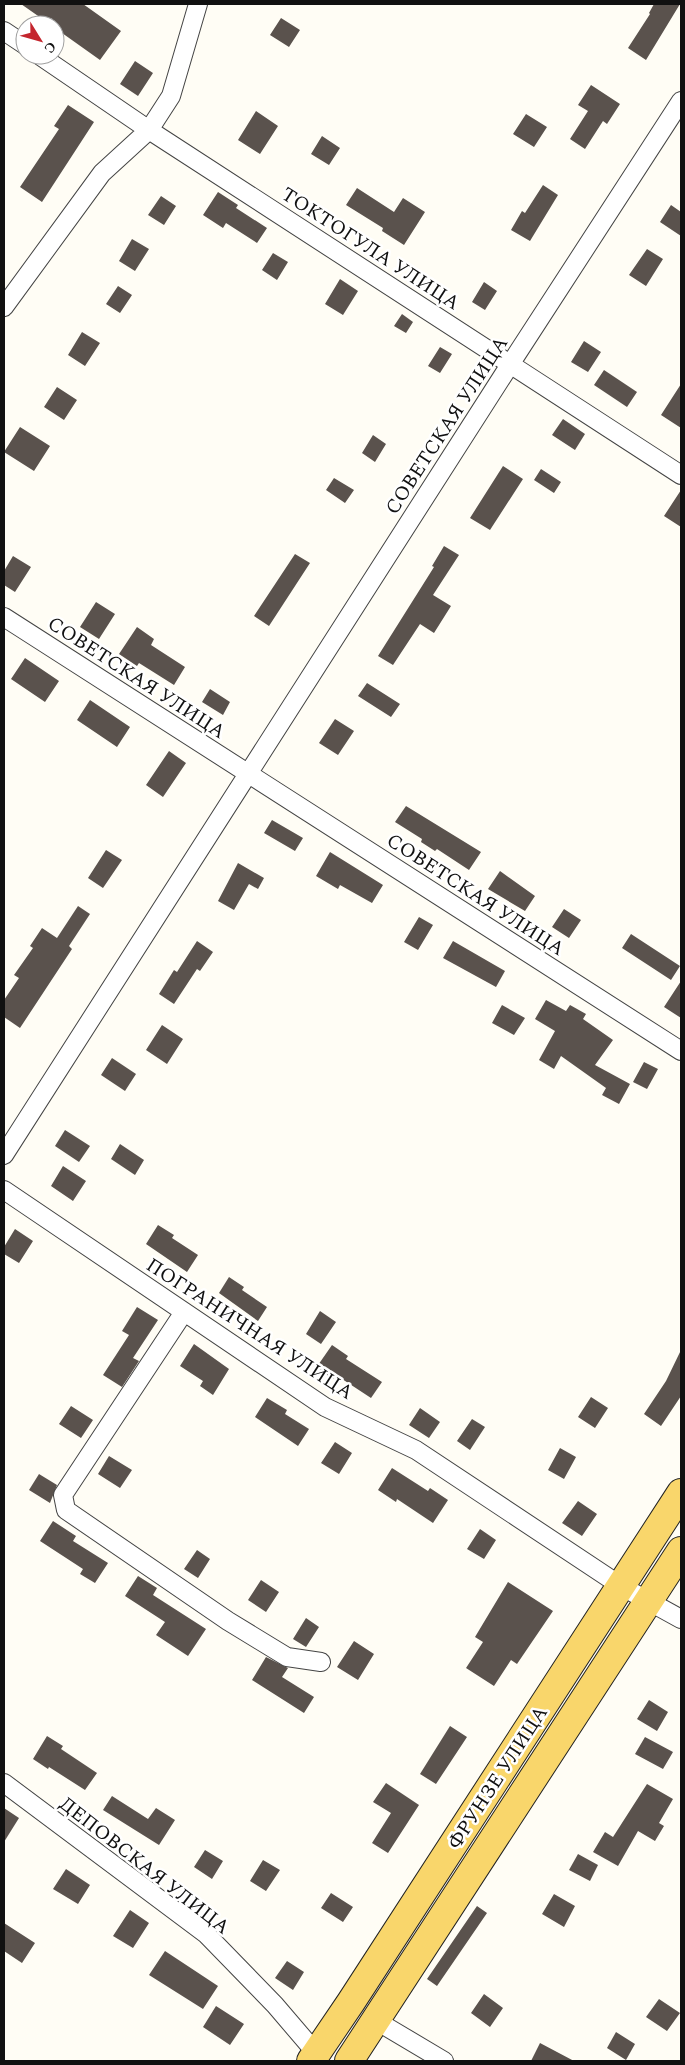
<svg xmlns="http://www.w3.org/2000/svg" width="685" height="2065" font-family="Spectral,serif">
<style>
.building{fill:#5a524d}
.lines{fill:none;stroke-linecap:round;stroke-linejoin:round}
.minor-casing{stroke:#444;stroke-width:20}
.primary-casing{stroke:#222;stroke-width:30}
.minor{stroke:#fff;stroke-width:18}
.primary{stroke:#f9d66b;stroke-width:28}
.labels{text-anchor:middle;stroke-width:5;stroke-linejoin:round;paint-order:stroke}
.street-label{font-size:20px;fill:#111;stroke:#fff}
</style>
<rect width="100%" height="100%" fill="#fffdf5"/>
<path class="building" d="M21 4H83L121 31 100 60 55 28V25H51Z
M654 4H680L646 60 628 48 650 14 649 13Z
M281 18 300 30 289 47 270 35Z
M135 61 153 73 138 96 120 84Z
M591 85 620 104 607 124 603 121 585 149 570 139 588 111 578 105Z
M68 105 94 122 42 202 20 187 59 129 54 126Z
M256 111 278 126 260 154 238 140Z
M526 114 547 127 534 147 513 134Z
M322 136 340 148 329 165 311 154Z
M543 185 558 195 530 241 511 230 522 211 525 213Z
M357 188 394 212 403 198 425 212 404 245 382 231 383 228 346 205Z
M218 192 238 205 236 208 267 228 257 243 226 223 223 228 203 215Z
M161 196 176 206 164 225 148 215Z
M671 205 681 212V236L660 222Z
M132 239 149 249 135 271 119 261Z
M647 249 663 259 646 286 629 275Z
M273 253 288 262 277 280 262 270Z
M340 279 358 291 343 315 325 304Z
M484 282 497 291 485 310 472 302Z
M118 286 132 295 120 313 106 304Z
M402 314 413 322 406 333 394 326Z
M82 332 100 343 85 366 68 355Z
M584 341 601 352 588 372 571 362Z
M440 347 452 354 440 373 428 366Z
M604 370 637 392 627 407 594 385Z
M681 384V428L661 415Z
M57 387 77 400 64 420 44 407Z
M563 419 585 434 575 450 552 435Z
M20 427 50 446 34 471 4 452Z
M373 435 386 444 375 462 362 453Z
M503 466 523 479 490 530 470 518Z
M541 469 561 482 554 493 534 480Z
M334 478 354 490 345 503 326 490Z
M681 490V527L664 516Z
M444 546 459 555 433 595 451 606 434 633 420 624 393 665 378 656 434 567 432 566Z
M295 554 310 563 269 626 254 616Z
M13 556 31 567 15 592 4 585V571Z
M96 602 115 614 99 639 80 627Z
M137 627 154 639 151 645 185 667 174 685 139 663 137 666 119 654Z
M25 658 59 681 45 702 11 679Z
M367 683 400 704 391 717 358 696Z
M210 689 230 702 223 715 202 702Z
M90 700 130 727 117 747 77 720Z
M335 719 354 731 338 755 319 743Z
M169 751 186 763 163 797 146 785Z
M406 806 481 852 469 870 437 849 435 851 421 842 422 839 395 822Z
M272 820 303 838 295 851 264 833Z
M106 850 122 860 103 888 88 878Z
M330 852 383 885 372 903 340 885 338 889 316 876Z
M238 863 264 878 258 889 249 884 234 910 218 901Z
M500 871 535 896 525 911 488 889Z
M78 906 90 914 69 946 72 949 20 1028 4 1017V1000L19 978 14 975 33 948 30 946 42 928 57 938Z
M564 909 581 920 569 938 552 927Z
M419 917 433 925 418 950 404 942Z
M631 934 680 966 671 980 622 948Z
M197 941 213 952 200 971 197 969 174 1004 159 994 174 970 177 972Z
M453 941 505 971 496 987 443 958Z
M681 981V1018L664 1007Z
M546 1000 566 1011 570 1005 586 1014 583 1019 613 1040 595 1065 630 1084 619 1104 602 1095 606 1088 561 1056 554 1069 539 1060 555 1031 535 1019Z
M502 1005 525 1018 514 1035 492 1023Z
M162 1025 183 1039 167 1064 146 1050Z
M112 1058 136 1074 125 1091 101 1075Z
M644 1062 658 1069 647 1089 633 1082Z
M65 1130 90 1146 79 1162 55 1146Z
M120 1144 144 1160 135 1175 111 1159Z
M63 1166 86 1181 73 1201 51 1186Z
M158 1225 174 1235 172 1238 198 1255 187 1272 146 1244Z
M15 1229 33 1241 19 1263 4 1254V1247Z
M229 1277 244 1287 242 1290 267 1307 258 1321 219 1293Z
M137 1307 158 1320 133 1358 139 1361 122 1387 103 1375 129 1335 122 1331Z
M320 1311 336 1322 321 1344 306 1334Z
M194 1344 229 1369 213 1395 200 1386 203 1381 180 1366Z
M332 1345 348 1356 346 1359 382 1382 371 1398 336 1375 333 1379 316 1368Z
M681 1350V1396L661 1426 644 1414 666 1381Z
M591 1397 608 1408 595 1428 578 1417Z
M267 1398 287 1410 285 1414 309 1429 298 1446 255 1417Z
M71 1406 93 1420 81 1438 59 1424Z
M420 1408 440 1422 429 1438 409 1425Z
M472 1419 485 1427 470 1450 457 1441Z
M335 1442 352 1453 339 1474 321 1463Z
M560 1448 576 1457 564 1479 548 1470Z
M109 1456 132 1470 120 1488 98 1474Z
M392 1468 428 1491 430 1488 448 1500 433 1523 397 1499 396 1502 378 1490Z
M39 1474 57 1485 50 1503 29 1490Z
M578 1501 597 1514 582 1536 562 1523Z
M53 1521 76 1536 73 1541 108 1563 95 1583 80 1574 83 1569 40 1541Z
M480 1529 496 1540 484 1559 467 1549Z
M197 1550 210 1559 198 1578 184 1569Z
M138 1576 157 1588 153 1595 206 1629 188 1656 156 1635 165 1622 125 1596Z
M261 1580 279 1592 266 1612 248 1600Z
M508 1582 553 1611 517 1664 511 1660 494 1686 466 1668 483 1642 475 1637Z
M306 1618 319 1627 306 1647 293 1639Z
M354 1641 374 1654 358 1680 337 1667Z
M266 1657 288 1668 282 1677 314 1697 304 1713 252 1680Z
M649 1700 668 1712 657 1731 637 1719Z
M450 1726 467 1737 436 1784 420 1774Z
M47 1736 63 1746 61 1749 97 1773 85 1790 49 1767 48 1769 33 1759Z
M645 1737 673 1752 663 1769 635 1754Z
M386 1783 419 1805 388 1853 372 1843 391 1813 373 1802Z
M647 1784 673 1799 659 1823 664 1826 655 1841 638 1831 618 1866 593 1852 605 1832 613 1837Z
M112 1796 148 1819 156 1808 175 1820 159 1845 103 1810Z
M4 1808 19 1818 4 1842Z
M205 1850 223 1861 212 1879 194 1867Z
M578 1854 598 1865 590 1881 569 1870Z
M263 1860 280 1870 266 1891 250 1881Z
M66 1869 90 1885 78 1904 53 1889Z
M331 1893 353 1907 343 1922 321 1908Z
M554 1894 575 1906 564 1927 542 1914Z
M477 1906 487 1913 437 1986 427 1979Z
M130 1910 149 1923 133 1948 113 1936Z
M4 1923 35 1943 22 1963 4 1951Z
M165 1951 218 1986 203 2009 149 1975Z
M287 1961 304 1972 293 1990 275 1978Z
M484 1994 503 2008 490 2027 471 2013Z
M659 1999 680 2013 667 2031 646 2017Z
M216 2006 244 2024 230 2045 203 2027Z
M616 2032 635 2044 626 2060 607 2048Z
M540 2043 574 2061H531Z"/>
<g class="lines">
<defs>
<path id="minor" d="M4 31 25 45
M39 55 149 130 681 475
M4 307 102 173 149 130 171 96 198 4
M4 617 681 1051
M4 1155 511 363 681 101
M4 1190 325 1407 416 1450 621 1586 681 1619
M184 1312 63 1495 66 1510 228 1621 287 1657 321 1662
M4 1783 206 1934 275 2005 316 2053
M375 2020 444 2061"/>
<path id="primary" d="M311 2061 351 2002 681 1493
M349 2061 681 1551"/>
</defs>
<use href="#minor" class="minor-casing"/>
<use href="#primary" class="primary-casing"/>
<use href="#minor" class="minor"/>
<use href="#primary" class="primary"/>
</g>
<g class="labels">
<g class="street-label">
<text transform="translate(371 248) rotate(33)" y="7">ТОКТОГУЛА УЛИЦА</text>
<text transform="translate(446 425) rotate(-57)" y="7">СОВЕТСКАЯ УЛИЦА</text>
<text transform="translate(137 677) rotate(33)" y="7">СОВЕТСКАЯ УЛИЦА</text>
<text transform="translate(476 894) rotate(33)" y="7">СОВЕТСКАЯ УЛИЦА</text>
<text transform="translate(250 1328) rotate(33)" y="7">ПОГРАНИЧНАЯ УЛИЦА</text>
<text transform="translate(497 1777) rotate(-57)" y="7">ФРУНЗЕ УЛИЦА</text>
<text transform="translate(145 1865) rotate(38)" y="7">ДЕПОВСКАЯ УЛИЦА</text>
</g>
</g>
<rect width="685" height="2065" fill="none" stroke="#111111" stroke-width="10"/>
<g transform="translate(40 40) rotate(127)"><circle r="24" fill="#ffffff" stroke="#a0a0a0"/>
<path d="M0-4L9 19L0 12L-9 19Z" fill="#c4262e"/>
<text y="-8" font-size="14" font-weight="bold" text-anchor="middle" fill="#111111">С</text>
</g>
</svg>
